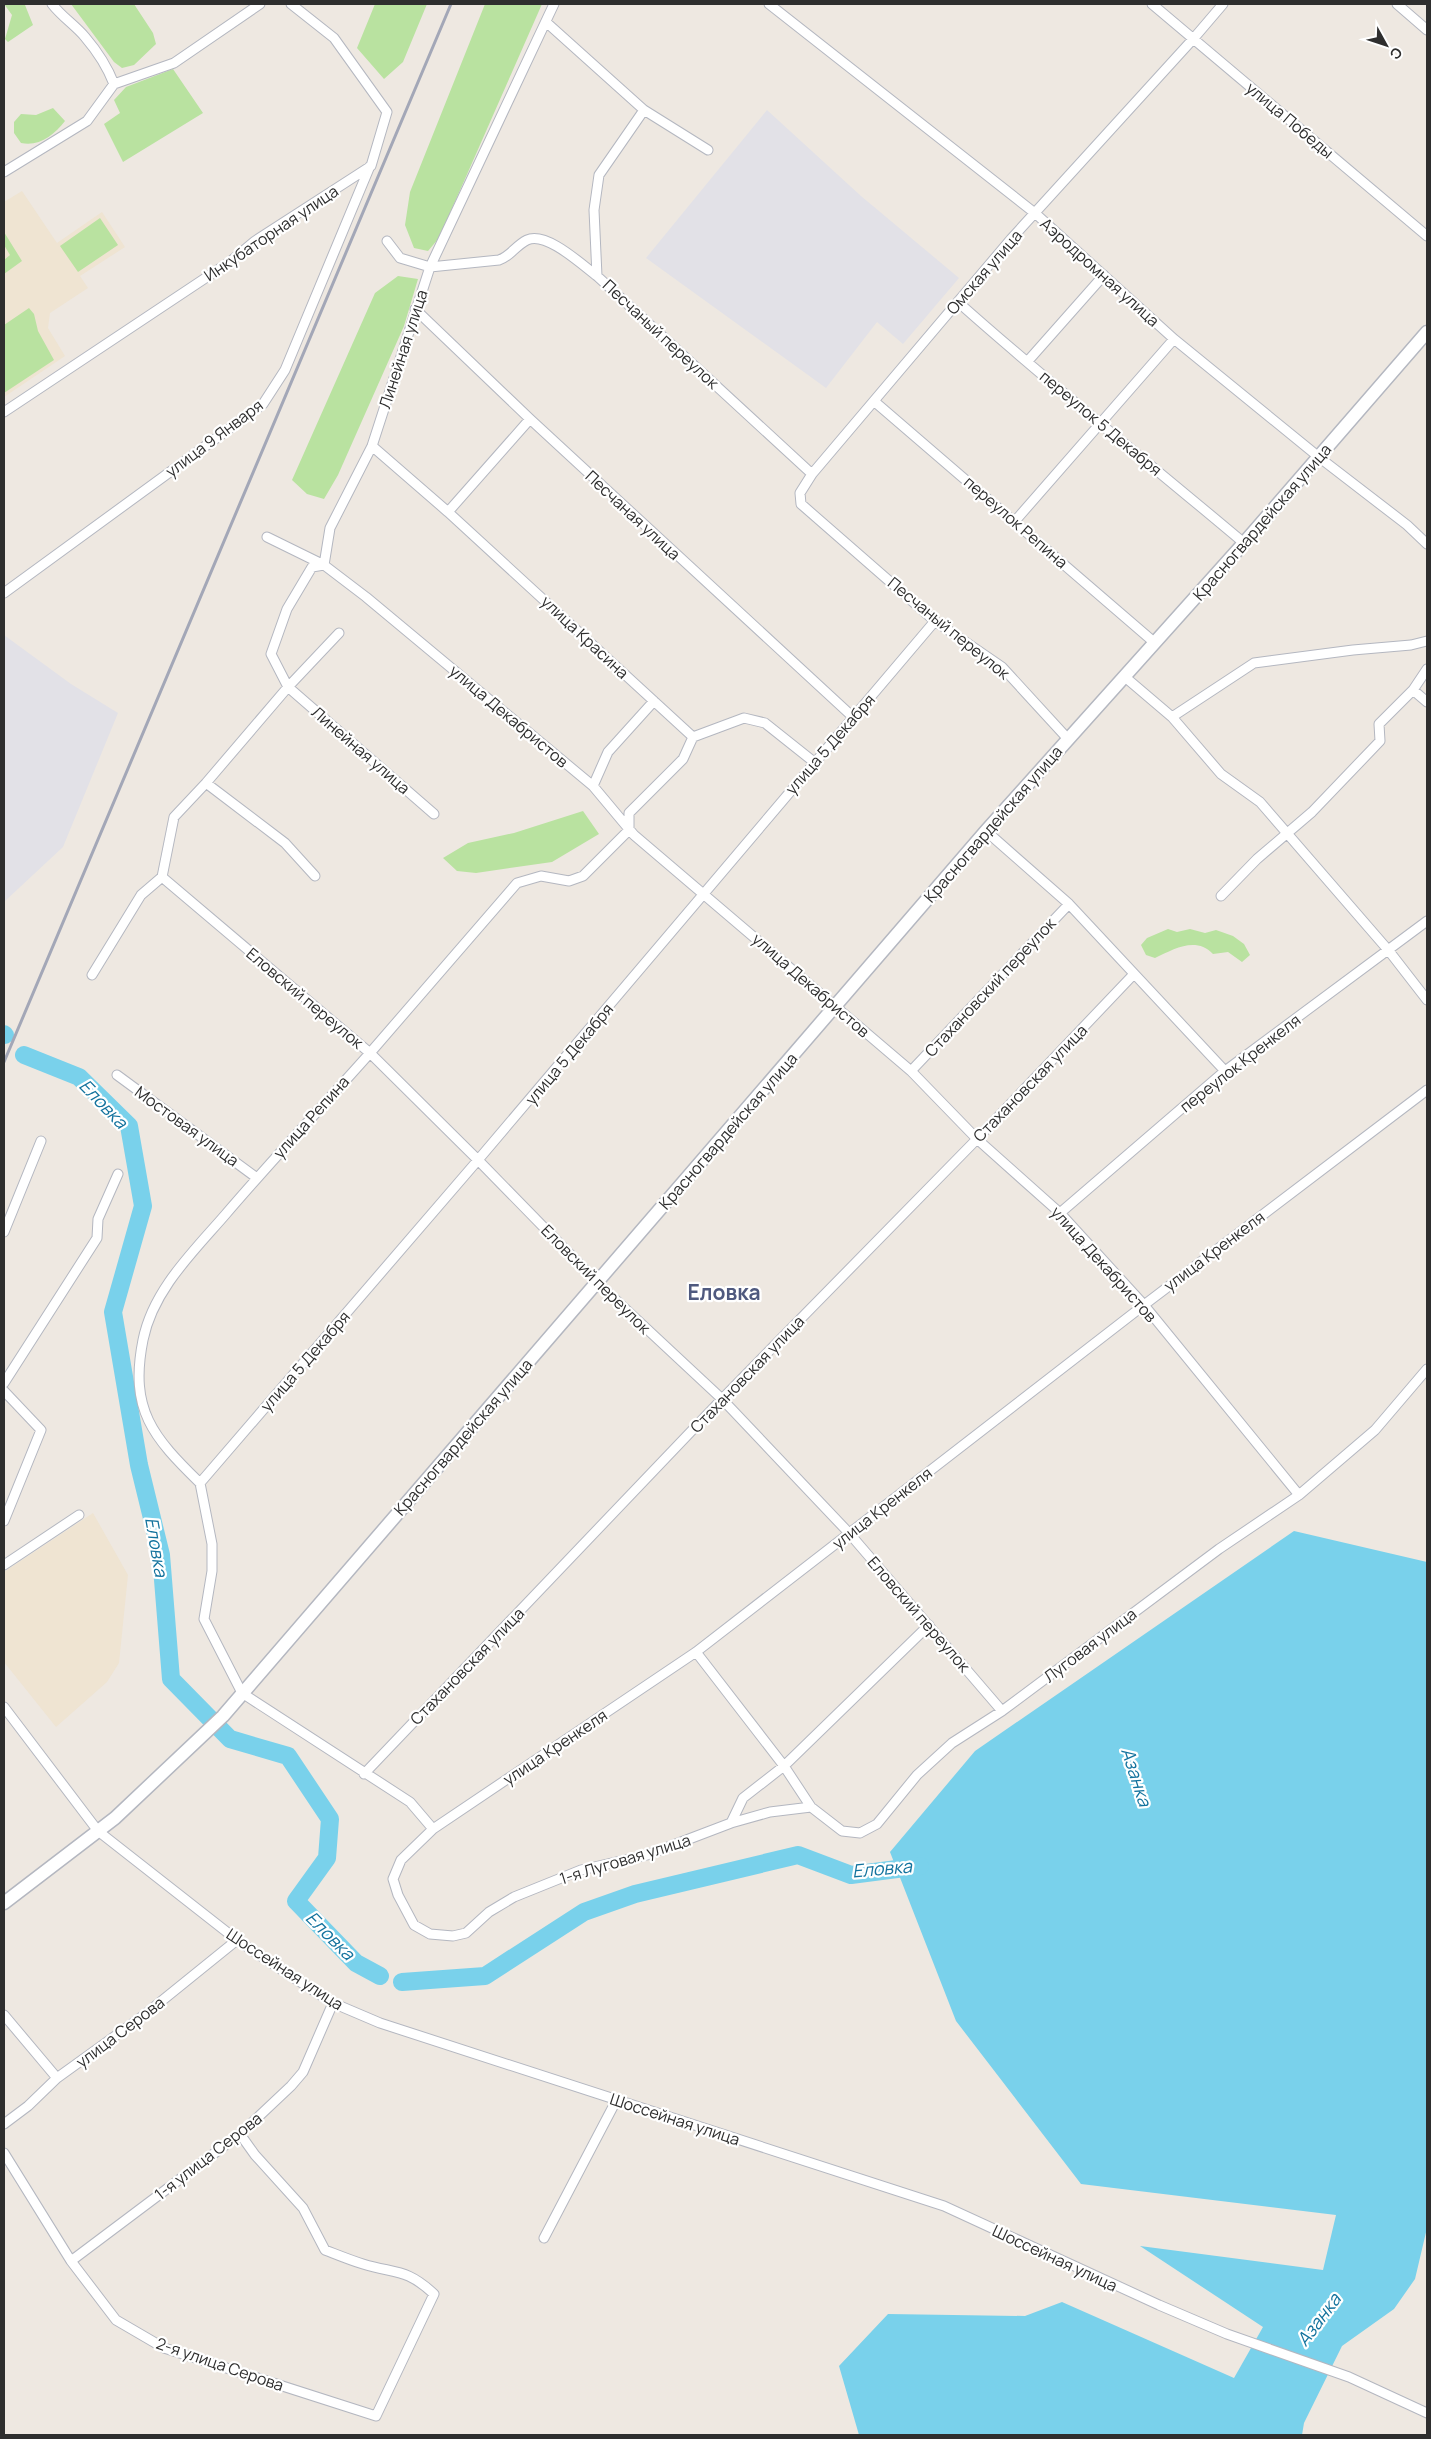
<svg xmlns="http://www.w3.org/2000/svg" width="1431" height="2439" font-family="Manrope,sans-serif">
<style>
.industrial{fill:#e2e1e7}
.education{fill:#efe4d2}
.green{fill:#b9e2a0}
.water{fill:#79d1eb}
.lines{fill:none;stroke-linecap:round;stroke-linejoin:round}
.river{stroke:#79d1eb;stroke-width:18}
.street-casing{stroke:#b4b7c0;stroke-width:11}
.secondary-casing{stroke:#b4b7c0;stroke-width:15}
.street{stroke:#fff;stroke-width:9}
.secondary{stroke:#fff;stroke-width:12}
.rail{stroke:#a3a7b7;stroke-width:3}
.labels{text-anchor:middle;stroke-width:4.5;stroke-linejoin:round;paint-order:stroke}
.street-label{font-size:16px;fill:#2e2e2e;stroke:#fff}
.water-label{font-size:18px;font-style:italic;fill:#12729d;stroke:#fff}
.district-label{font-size:21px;font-weight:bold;fill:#4f597e;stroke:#fff}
</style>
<rect width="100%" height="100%" fill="#eee8e1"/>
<path class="industrial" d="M767 110 861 196 959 278 903 344 877 322 826 388 646 258Z
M4 635 71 684 118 713 63 847 4 902Z"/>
<path class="education" d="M22 191 57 243 102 212 125 247 80 276 88 288 50 313 48 328 65 356 4 397V202Z
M93 1513 128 1575 119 1663 107 1682 56 1727 4 1662V1572Z"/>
<path class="green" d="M4 4 25 5 33 25 8 42 5 39 12 15Z
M71 4H134L153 33 156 44 134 65 122 68 114 62Z
M375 4H427L403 62 384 79 357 48Z
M485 4H542L439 238 428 251 414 248 405 225 410 192Z
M173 69 203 113 123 162 104 124 120 113 114 100 126 87Z
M53 108 65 121C54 135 39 147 21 143L14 133V122L21 114 36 115Z
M100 218 118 245 78 272 60 246Z
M4 232 22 261 4 274V260L10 255 4 245Z
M398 276 418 279 404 326 338 475 324 499 307 494 292 480 375 293Z
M29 308 34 314 38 331 54 360 4 393V325Z
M583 811 599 834 552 862 476 873 457 871 443 858 468 843 514 833Z
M1168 929 1177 932 1190 929 1205 933 1216 930 1233 936 1244 944 1250 955 1242 962 1228 952 1213 954C1196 936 1174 949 1155 958L1146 955 1141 945 1147 938Z"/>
<path class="water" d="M1294 1531 1427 1562V2228L1415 2279 1394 2309 1342 2346 1304 2423 1302 2435H859L839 2366 888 2314 1025 2316 1062 2302 1234 2378 1263 2327 1140 2246 1323 2270 1336 2215 1081 2184 956 2021 890 1852 975 1751Z"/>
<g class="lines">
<path class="river" d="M4 1034 5 1035
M24 1055 79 1077 129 1126 143 1206 113 1312 139 1465 161 1555 171 1679 230 1739 288 1756 330 1819 327 1858 296 1901 356 1963 380 1976
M402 1982 485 1976 584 1912 635 1894 798 1855 851 1875 920 1866"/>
<defs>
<path id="street" d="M52 4C62 17 75 25 85 37 97 51 107 66 114 84
M769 4 1036 214 1174 339 1320 458 1407 525 1427 544
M1152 4 1427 236
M1397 4 1427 30
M546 22 644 110 708 150
M4 172 87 121 114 84 174 63 260 4
M387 241 400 258 430 267 499 260C511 256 515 246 527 240 546 231 581 264 597 276L594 210 599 175 644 110
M597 276 812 474
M958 302C1051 385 1149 463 1244 543
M415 309 530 419 854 718
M1027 362 1104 275
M875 402 1155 643
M4 412 231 261 255 241 371 166 387 112 334 38 291 4
M372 446 448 512 693 737 744 718 765 723 814 762
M448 512 530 419
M1015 521 1174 339
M267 537 324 565 366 597 593 786 634 835 911 1071 977 1139 1060 1213 1144 1305 1299 1495
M4 593 263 404 285 370 370 166
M339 633 288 687 434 814
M1125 677 1172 717 1221 774 1260 802 1389 951 1427 1000
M1413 690 1427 702
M1172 717 1254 663 1353 650 1411 645 1427 641
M1068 739 1002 667 935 621 801 504 800 493 812 474 1011 239 1194 38 1223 4
M206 783 285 843 315 876
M593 786 608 752 654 701
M986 831 1069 904 1225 1071
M162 877 370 1053 478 1160 603 1288 722 1399 849 1533 1002 1711
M1221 896 1257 859 1312 812 1380 741 1379 724 1413 690 1427 669
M92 975 141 895 162 877 174 817 206 783 288 687 271 654 287 609 312 567 324 565 330 528 372 446 430 267 554 4
M911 1071 1069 904
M117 1075 257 1178
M1060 1213 1225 1071 1427 921
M4 1232 41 1141
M4 1383 97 1238 98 1219 118 1174
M4 1391 41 1430 4 1521
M200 1483 478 1160 935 621
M200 1483C153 1437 129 1410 143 1340 153 1290 193 1252 225 1215 272 1160 322 1107 370 1053 419 997 468 940 517 883L541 876 569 881 583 876 629 830V813L683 759 693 737
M200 1483 212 1544V1571L204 1619 242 1693 410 1802 433 1829
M4 1565 79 1515
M929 1625 784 1766 743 1798 731 1823 647 1855 581 1870 514 1897 489 1912 466 1933 453 1936 430 1934 414 1925 398 1895 393 1879 401 1860 433 1829 696 1652 1144 1305 1427 1090
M696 1652 784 1766 811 1807
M4 1707 98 1831 237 1940 291 1976 333 2003 380 2023 944 2206 1159 2305 1227 2334 1349 2377 1427 2413
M364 1774 722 1399 977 1139 1133 975
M731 1823 770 1812 811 1807 842 1831 860 1833 877 1824 917 1775 952 1743 1002 1711 1219 1549 1299 1495 1375 1430 1427 1369
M4 2015 57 2078
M4 2124 28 2106 57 2078 143 2016 237 1940
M4 2153 71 2261 116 2320 164 2348 376 2416 434 2294C406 2268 396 2274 363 2264 350 2260 338 2255 325 2250L303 2208 255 2155 240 2134
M544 2238 617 2099
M71 2261 240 2134 291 2086 303 2072 333 2003"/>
<path id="secondary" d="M4 1903 115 1818 223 1716 986 831 1244 543 1427 332"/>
</defs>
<use href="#street" class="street-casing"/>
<use href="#secondary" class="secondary-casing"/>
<use href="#street" class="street"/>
<use href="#secondary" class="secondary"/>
<path class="rail" d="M4 1062 451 4"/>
</g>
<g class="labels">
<g class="street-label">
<text transform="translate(1290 120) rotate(40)" y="6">улица Победы</text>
<text transform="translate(271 233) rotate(-34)" y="6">Инкубаторная улица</text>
<text transform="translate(984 272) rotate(-49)" y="6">Омская улица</text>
<text transform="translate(1100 272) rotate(42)" y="6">Аэродромная улица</text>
<text transform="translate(661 334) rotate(43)" y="6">Песчаный переулок</text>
<text transform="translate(403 349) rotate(-72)" y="6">Линейная улица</text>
<text transform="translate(1101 423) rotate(40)" y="6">переулок 5 Декабря</text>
<text transform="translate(214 438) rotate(-37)" y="6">улица 9 Января</text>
<text transform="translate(633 515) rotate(43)" y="6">Песчаная улица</text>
<text transform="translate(1016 522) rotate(41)" y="6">переулок Репина</text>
<text transform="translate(1262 522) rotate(-49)" y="6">Красногвардейская улица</text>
<text transform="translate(949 628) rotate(39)" y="6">Песчаный переулок</text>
<text transform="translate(585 637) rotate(43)" y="6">улица Красина</text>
<text transform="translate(509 716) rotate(40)" y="6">улица Декабристов</text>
<text transform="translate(830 744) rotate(-49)" y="6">улица 5 Декабря</text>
<text transform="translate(361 750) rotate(41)" y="6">Линейная улица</text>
<text transform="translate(993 824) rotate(-49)" y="6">Красногвардейская улица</text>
<text transform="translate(811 985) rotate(41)" y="6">улица Декабристов</text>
<text transform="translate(990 987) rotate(-47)" y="6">Стахановский переулок</text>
<text transform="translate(305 998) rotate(40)" y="6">Еловский переулок</text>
<text transform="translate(569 1054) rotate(-50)" y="6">улица 5 Декабря</text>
<text transform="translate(1240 1063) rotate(-38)" y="6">переулок Кренкеля</text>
<text transform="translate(1030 1083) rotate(-46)" y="6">Стахановская улица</text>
<text transform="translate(311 1117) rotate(-48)" y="6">улица Репина</text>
<text transform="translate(187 1126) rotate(36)" y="6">Мостовая улица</text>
<text transform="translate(728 1131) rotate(-49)" y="6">Красногвардейская улица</text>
<text transform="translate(1214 1251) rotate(-37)" y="6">улица Кренкеля</text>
<text transform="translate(1104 1264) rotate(48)" y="6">улица Декабристов</text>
<text transform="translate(596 1279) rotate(45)" y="6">Еловский переулок</text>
<text transform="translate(305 1361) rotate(-49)" y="6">улица 5 Декабря</text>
<text transform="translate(747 1374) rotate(-46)" y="6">Стахановская улица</text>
<text transform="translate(463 1437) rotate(-49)" y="6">Красногвардейская улица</text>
<text transform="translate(882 1508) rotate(-38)" y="6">улица Кренкеля</text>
<text transform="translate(919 1614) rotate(49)" y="6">Еловский переулок</text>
<text transform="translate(1090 1645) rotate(-37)" y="6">Луговая улица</text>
<text transform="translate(467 1666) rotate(-46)" y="6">Стахановская улица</text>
<text transform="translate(555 1747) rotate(-34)" y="6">улица Кренкеля</text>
<text transform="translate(625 1859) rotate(-17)" y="6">1-я Луговая улица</text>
<text transform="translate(285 1969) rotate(33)" y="6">Шоссейная улица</text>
<text transform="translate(120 2032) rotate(-37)" y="6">улица Серова</text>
<text transform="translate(675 2119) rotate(18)" y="6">Шоссейная улица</text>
<text transform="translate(208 2156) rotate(-38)" y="6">1-я улица Серова</text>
<text transform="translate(1055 2258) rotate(25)" y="6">Шоссейная улица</text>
<text transform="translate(220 2364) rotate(19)" y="6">2-я улица Серова</text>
</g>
<g class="water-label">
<text transform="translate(103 1104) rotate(46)" y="6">Еловка</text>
<text transform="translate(156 1547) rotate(80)" y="6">Еловка</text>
<text transform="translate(1136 1777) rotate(72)" y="6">Азанка</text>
<text transform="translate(882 1869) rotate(-5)" y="6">Еловка</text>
<text transform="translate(330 1936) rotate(45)" y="6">Еловка</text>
<text transform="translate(1319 2320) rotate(-53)" y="6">Азанка</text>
</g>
<g class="district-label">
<text x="724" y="1300">Еловка</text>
</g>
</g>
<rect width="1431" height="2439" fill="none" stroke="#2e2e2e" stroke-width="10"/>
<g transform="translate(1386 45) rotate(130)" stroke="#ffffff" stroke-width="4" paint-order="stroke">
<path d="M0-4L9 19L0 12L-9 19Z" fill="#2e2e2e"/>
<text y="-8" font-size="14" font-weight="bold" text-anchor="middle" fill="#2e2e2e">С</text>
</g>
</svg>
